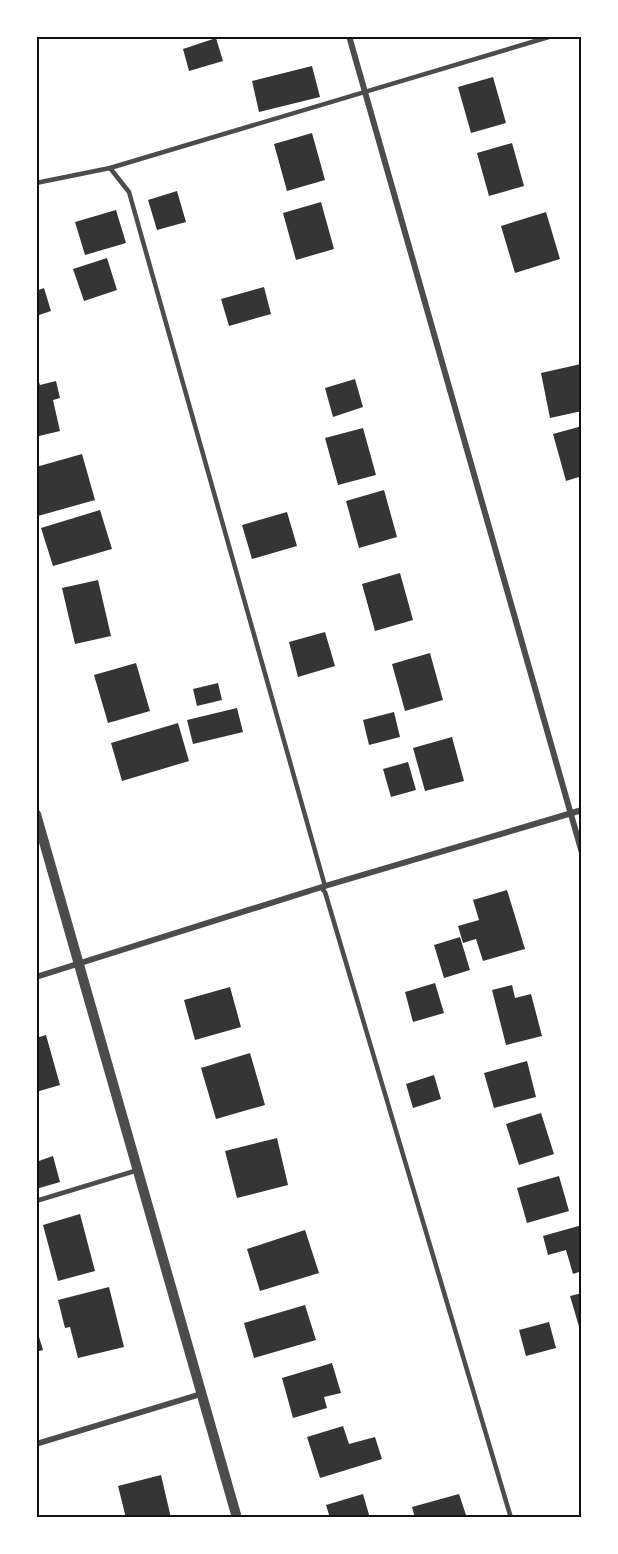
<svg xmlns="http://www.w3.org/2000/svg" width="618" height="1554" font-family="'Public Sans',sans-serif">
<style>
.building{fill:#353535}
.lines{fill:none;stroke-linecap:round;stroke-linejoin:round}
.service{stroke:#4c4c4c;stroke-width:4.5}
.minor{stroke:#4c4c4c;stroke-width:6}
.tertiary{stroke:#4c4c4c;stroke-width:10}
.neatline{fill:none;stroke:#111;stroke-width:2}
</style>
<rect width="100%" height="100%" fill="#fff"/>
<path class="building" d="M216 38 223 61 189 71 183 49Z
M312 66 320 97 259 112 252 81Z
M493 77 506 123 471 133 458 87Z
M312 133 325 180 287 191 274 144Z
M512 143 524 186 489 196 477 153Z
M177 191 186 222 157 230 148 200Z
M321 202 334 249 296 260 283 213Z
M116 210 126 243 85 255 75 222Z
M546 212 560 259 515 273 501 226Z
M107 258 117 290 84 301 73 269Z
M264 287 271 314 229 326 221 299Z
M44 288 51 311 36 316V291Z
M581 364 582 411 550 418 541 373Z
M36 374 40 385 56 381 60 398 53 400 60 431 39 436 38 432H36Z
M355 379 363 407 333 417 325 388Z
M582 426V476L566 481 553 434Z
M363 428 376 475 338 485 325 438Z
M82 454 95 500 38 516 36 467Z
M384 490 397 537 359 548 346 501Z
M100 510 112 549 53 566 41 528Z
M287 512 297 546 252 559 242 525Z
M400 573 413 620 375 631 362 584Z
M98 580 111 636 75 644 62 588Z
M325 632 335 666 298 677 289 642Z
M430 653 443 700 405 711 392 664Z
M136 663 150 711 108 723 94 675Z
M218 683 222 700 197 706 193 689Z
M237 708 243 732 193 744 187 720Z
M394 712 400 737 369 745 363 720Z
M178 723 189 761 122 781 111 743Z
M452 737 464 781 425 791 413 748Z
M408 762 416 790 391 797 383 769Z
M507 890 525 949 483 961 476 939 463 943 458 926 479 920 473 900Z
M460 937 470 970 444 978 434 945Z
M435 983 444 1013 413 1022 405 992Z
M512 985 515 998 531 994 542 1036 506 1045 492 990Z
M230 987 241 1027 195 1040 184 1000Z
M46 1035 60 1085 36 1092V1038Z
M250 1053 265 1105 216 1119 201 1068Z
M527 1061 536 1097 494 1108 484 1073Z
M434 1075 441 1099 413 1108 406 1084Z
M541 1113 554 1154 519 1165 506 1124Z
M277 1138 288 1185 237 1198 225 1151Z
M53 1156 60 1182 36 1189V1162Z
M559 1176 569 1211 527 1223 517 1188Z
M80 1214 95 1271 58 1281 43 1225Z
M582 1225V1271L573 1274 566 1250 548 1255 543 1236Z
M305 1230 319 1273 260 1291 247 1249Z
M109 1287 124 1347 78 1358 70 1327 65 1328 58 1300Z
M582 1293V1330H580L570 1296Z
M305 1305 316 1340 254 1358 244 1323Z
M549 1322 556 1348 526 1356 519 1330Z
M36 1327 43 1350 36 1352Z
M332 1363 341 1393 324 1397 327 1408 293 1418 282 1378Z
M343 1426 349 1444 375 1437 382 1459 320 1478 307 1437Z
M161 1475 171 1518H126L118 1486Z
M363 1494 370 1518H330L326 1505Z
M459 1494 467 1518H415L412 1507Z"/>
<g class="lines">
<path class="service" d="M110 168 129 192 325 886 323 890 325 892 511 1518
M36 183 110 168 552 36
M36 1201 138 1170"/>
<path class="minor" d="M349 36 582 853
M36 977 325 886 582 810
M36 1444 201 1394"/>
<path class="tertiary" d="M36 814 237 1518"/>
</g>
<rect width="618" height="1554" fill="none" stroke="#ffffff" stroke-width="75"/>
<rect x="38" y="38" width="542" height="1478" class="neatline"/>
</svg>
